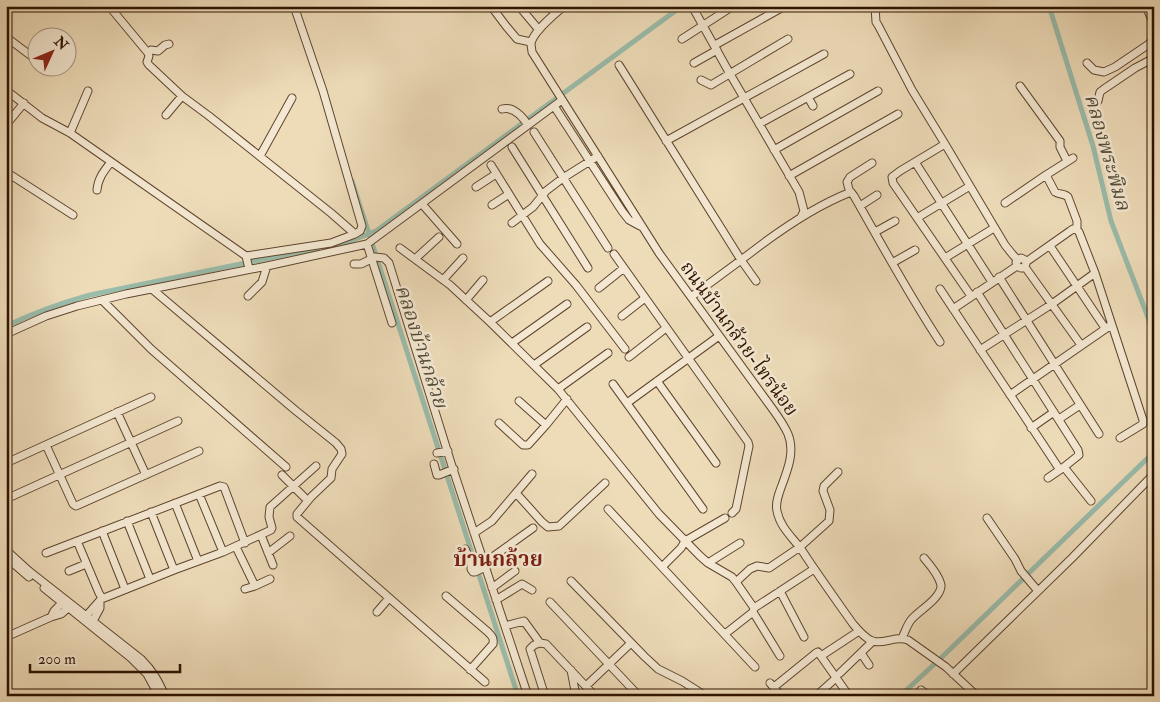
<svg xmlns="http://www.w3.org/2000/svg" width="1160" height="702" font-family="'IM FELL Double Pica','Noto Serif Thai',serif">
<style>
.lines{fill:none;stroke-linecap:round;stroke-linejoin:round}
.canal{stroke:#9abcab;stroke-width:5}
.minor-casing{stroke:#5e452e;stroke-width:9}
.minor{stroke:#f4e8d2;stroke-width:7}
.labels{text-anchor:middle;stroke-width:5;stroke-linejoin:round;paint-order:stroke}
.street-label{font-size:19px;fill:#2e1300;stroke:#f4e8d2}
.water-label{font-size:20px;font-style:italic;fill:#544e3c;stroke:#f4e8d2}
.quarter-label{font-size:21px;font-weight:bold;fill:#7a1f14;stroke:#f4e8d2}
</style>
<rect width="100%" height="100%" fill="#eedcb9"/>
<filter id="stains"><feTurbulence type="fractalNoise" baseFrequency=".004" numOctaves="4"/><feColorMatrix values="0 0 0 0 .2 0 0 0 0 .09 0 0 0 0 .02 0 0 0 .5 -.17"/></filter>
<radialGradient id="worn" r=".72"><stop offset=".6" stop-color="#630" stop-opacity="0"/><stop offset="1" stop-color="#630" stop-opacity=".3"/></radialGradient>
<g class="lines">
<path class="canal" d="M1049 6 1093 146 1111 221 1154 333
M352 181 518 696
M332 245 345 243 376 231 682 6
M6 326C34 313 61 303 90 295L318 248
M900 696 941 658 1154 452"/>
<defs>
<path id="minor" d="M109 6 148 53 149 56 147 62 149 65 182 96 209 116 331 213 355 234
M491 6 506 26 517 39 531 42
M519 6 539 30
M549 6 555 14
M564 6C555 14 532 32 531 44 531 45 532 51 532 52L659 253 774 411C779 418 784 425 788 434 795 451 788 469 782 485 779 493 775 503 777 511 780 527 792 537 801 549 818 575 836 600 853 624 858 630 865 638 872 641 884 645 895 635 908 640L946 667 977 696
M692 6 730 74 799 192 804 211 801 217
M875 6 876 22 878 25 912 90 945 144 1005 245 1013 255 1018 260 1021 258 1025 260 1026 264 1024 268H1021L1017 266 1016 262 1018 260
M1146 6 1154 25
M6 37 38 61
M682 39 733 6
M715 45 785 6
M148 53 151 50 158 51 165 45 169 44
M694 63 717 50
M1087 63 1094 70 1104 72 1115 67 1149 44 1154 39
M619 65 741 260 756 281
M701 80 711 85 788 39
M1020 86 1060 141V147L1067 161
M6 90 42 118 70 133 246 256 249 269
M808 97 813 106
M1098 101 1100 92 1104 89 1135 68 1154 58
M554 106 622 211 629 220 640 226
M502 109C513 106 522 116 528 125
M166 115 182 96
M759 124 850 74
M6 125 24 103
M534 132 608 248
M70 133 88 91
M666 141 824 54
M945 144 900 171 892 177 893 183 971 296
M512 147 588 268
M774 150 878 91
M260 156 292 98
M1073 158 1046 175 1055 192C1059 195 1064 193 1068 197L1077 221V230L1079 232 1095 273 1143 420V424L1120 438
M915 162 992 282
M491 165 540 244 576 285 625 349
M6 172 73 215
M789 176 898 114
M476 187 496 174
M97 190C98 178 104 171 111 162
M850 193 847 182 850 177 872 163
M1005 203 1046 175
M422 204 457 244
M492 205 509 194
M860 206 877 195
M917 218 970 186
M512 223 533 207 546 191 563 178 598 156
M875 232 895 221
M367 244 392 323
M1050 246 1105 328
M400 248 450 285 490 322 558 389 659 514 700 556 708 563 732 577 736 582 754 608
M614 254 748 442 749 446 736 509 732 513
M246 256 331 243 355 234 360 231 362 226 323 91 294 6
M945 258 994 228
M415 259 439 237
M1026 262 1070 231 1073 229 1077 230
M892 263 915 250
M354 264H361L375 257 384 258 389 263 451 463 528 696
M1025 267 1081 345
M999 277 1099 434
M443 280 463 258
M599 288 624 268
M152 289 295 410 336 443 341 449 342 454 332 469 331 478 311 497 297 514V517L485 682
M940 289 1060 470
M977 292 1078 450 1079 455 1064 467 1091 501
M248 296 262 282 267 266
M691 297C711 282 732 267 753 251 783 228 815 206 851 192L854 196C882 245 909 295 940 342
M102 300 151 349 286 467
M466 300 483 280
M953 309 1017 266
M622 316 645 298
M490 322 548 281
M6 334 46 316 77 306 126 294 267 266 367 244 562 100
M512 343 567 304
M980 350 1052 304 1095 273
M629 357 666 328
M534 365 587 327
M657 381 716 463
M613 384 703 509
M558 389 608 353
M1010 395 1111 325
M519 401 546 425
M627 403 719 336
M117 412 146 475
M1059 419 1080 405
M499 423 523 445H528L546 425 567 399
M1031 428 1054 412
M46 445 73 504 76 506 199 451
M437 453 448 451
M6 463 151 397
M434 464 437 475H439L454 469
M282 475 304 497
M1048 478 1064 467
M516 493 542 522 548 527 559 526 605 483
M199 494 223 552
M6 499 178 421
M175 503 198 561
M608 509 755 667
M151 512 174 570
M987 518 1015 559 1021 571 1038 591
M127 521 150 579
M102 531 125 589
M474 533 492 521 532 474
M261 535 273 565
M77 541 99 593 102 598H104L174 570 223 552 271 530 272 528 269 517 270 507 316 466
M236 547 255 586 270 579
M465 549 471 562V569L473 572H475L485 567
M6 550 29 571 141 659C153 671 158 680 165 696
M46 553 220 486 224 487 245 543
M268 553 290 536
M6 557 29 577
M484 563 533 528
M708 563 740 543
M662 567 681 548 685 541 725 518
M69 571 86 564
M571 581 644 656 658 669 682 681 701 693 704 696
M736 582 750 569 757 566 769 568 800 547 829 521 830 510 823 491 824 486 838 472
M44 588 131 658 147 674 159 696
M492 588 515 571
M245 589 255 586
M780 591 804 637
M446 596 488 632C492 636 494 638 493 644L470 670
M496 600 522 584 532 590
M550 602 639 696
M377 612 389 598
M753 612 780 656
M87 615 102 598
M51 617 54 611 62 603
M93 621 100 608V601
M505 626 524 621 540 643 546 644 595 696
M725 634 753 612 754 608 814 569
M6 637 51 617 61 614 68 608
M902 638C905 632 907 625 911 620 918 611 942 598 941 585 939 575 930 565 924 558
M540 643 534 645 530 649 545 696
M861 653 869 665
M821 656 859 631
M571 670 576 696
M840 673 873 641
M953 674 1072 558 1154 474
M770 683 781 696
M586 686 631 643
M774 687 816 653 818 652 849 696
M921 690 928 696
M816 696 836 678"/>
</defs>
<use href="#minor" class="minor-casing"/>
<use href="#minor" class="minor"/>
</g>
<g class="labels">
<g class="street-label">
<text transform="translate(740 338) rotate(54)" y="7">ถนนบ้านกล้วย-ไทรน้อย</text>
</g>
<g class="water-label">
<text transform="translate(1108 152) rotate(74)" y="7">คลองพระพิมล</text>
<text transform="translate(422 346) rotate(72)" y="7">คลองบ้านกล้วย</text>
</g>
<g class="quarter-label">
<text x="498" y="566">บ้านกล้วย</text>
</g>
</g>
<rect width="1160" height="702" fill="none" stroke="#eedcb9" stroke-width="25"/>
<rect x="8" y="8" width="1145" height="687" fill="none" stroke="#2e1300" stroke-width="2.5"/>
<rect x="12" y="12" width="1135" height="677" fill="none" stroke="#2e1300"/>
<g transform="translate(52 52) rotate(46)"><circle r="24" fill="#f4e8d2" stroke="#a5937e"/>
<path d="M0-4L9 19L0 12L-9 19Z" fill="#8f2418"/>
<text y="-8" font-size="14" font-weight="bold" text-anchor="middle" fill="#2e1300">N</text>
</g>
<path d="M30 664v8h150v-8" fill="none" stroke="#2e1300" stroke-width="2.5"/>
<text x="38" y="664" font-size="15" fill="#2e1300" stroke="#f4e8d2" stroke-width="4" paint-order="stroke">200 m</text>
<rect width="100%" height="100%" filter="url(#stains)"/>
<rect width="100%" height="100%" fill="url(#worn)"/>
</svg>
